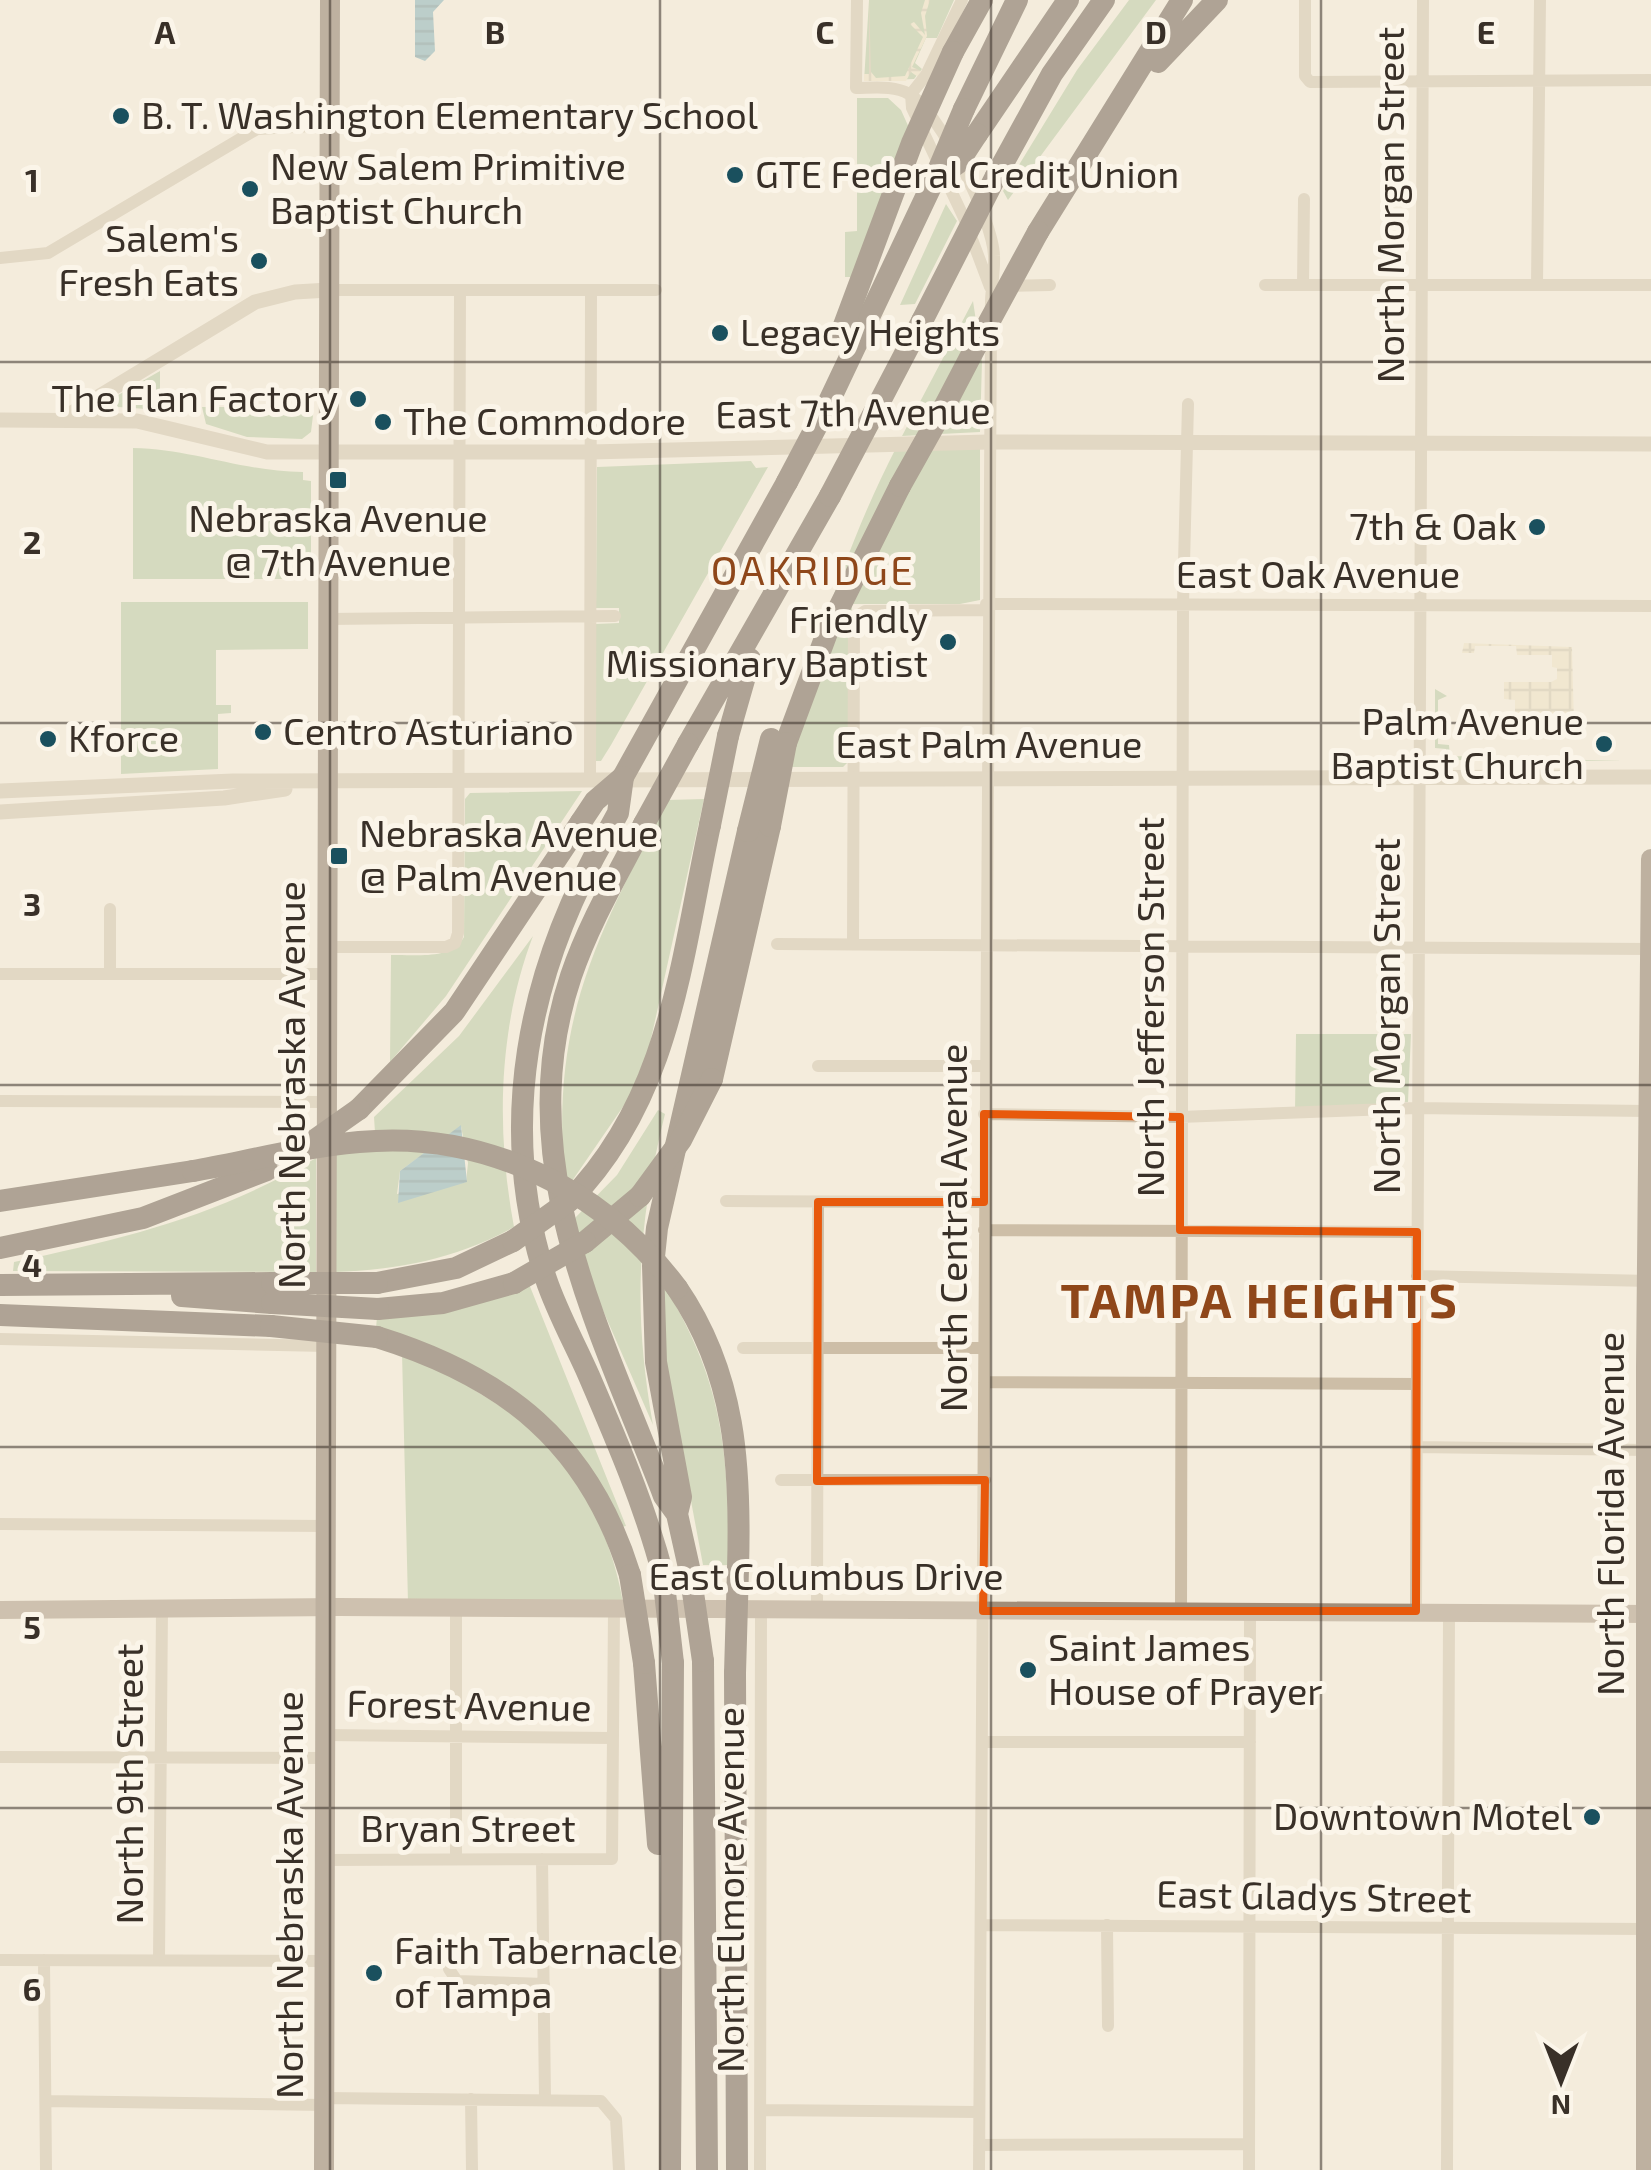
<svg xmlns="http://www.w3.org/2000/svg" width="1651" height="2170" font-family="'Exo 2',sans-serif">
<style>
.green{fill:#b0c49b;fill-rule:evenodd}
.plaza{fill:url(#plaza-grid)}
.water{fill:url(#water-rules)}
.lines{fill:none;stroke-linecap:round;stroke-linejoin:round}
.minor{stroke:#cdbea7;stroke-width:12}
.tertiary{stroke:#cdbea7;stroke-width:15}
.secondary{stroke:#a18d78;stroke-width:18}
.primary{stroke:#7c6958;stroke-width:20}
.motorway{stroke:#5b4b3e;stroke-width:22}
.motorway-bridge{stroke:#5b4b3e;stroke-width:22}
.marked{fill:none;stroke:#e8590c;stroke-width:8;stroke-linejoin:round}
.grid{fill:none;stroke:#393028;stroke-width:2.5;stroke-opacity:0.55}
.poi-dot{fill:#1a505e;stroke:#fbf5e9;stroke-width:4}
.labels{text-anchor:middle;stroke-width:10;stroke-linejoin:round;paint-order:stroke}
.poi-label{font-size:38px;fill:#393028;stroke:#fbf5e9;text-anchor:start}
.street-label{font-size:38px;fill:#393028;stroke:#fbf5e9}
.neighbourhood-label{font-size:40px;letter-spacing:2.5px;fill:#8f471a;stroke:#fbf5e9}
.district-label{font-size:48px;font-weight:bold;letter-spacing:2.5px;fill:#8f471a;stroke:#fbf5e9}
.grid-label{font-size:32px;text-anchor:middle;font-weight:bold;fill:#393028;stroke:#fbf5e9;stroke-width:10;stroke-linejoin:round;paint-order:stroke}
</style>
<defs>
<pattern id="plaza-grid" width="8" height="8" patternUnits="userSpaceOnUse" patternTransform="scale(2.5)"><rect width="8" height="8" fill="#ede0c2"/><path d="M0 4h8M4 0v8" fill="none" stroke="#ccc0a7"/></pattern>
<pattern id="water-rules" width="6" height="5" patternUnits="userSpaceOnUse" patternTransform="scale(2.5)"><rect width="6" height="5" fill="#79a9b4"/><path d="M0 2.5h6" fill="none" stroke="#648a92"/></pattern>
</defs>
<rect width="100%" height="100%" fill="#f4ecdc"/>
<path class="green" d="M869 0H954L937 38H926L915 63 922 69 914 79 864 81Z
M1129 0H1156L1008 200 1003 191 1077 70Z
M857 98H888L901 110 910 130 856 277H845V232L857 231Z
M946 204 957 221 915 304 900 305Z
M973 301 982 361 980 432 902 436Z
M160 371V410L105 406 106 402Z
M202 407H314L311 432 302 439 247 437 206 424Z
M133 448C193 449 239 471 303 472V480L311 481V568H302V579H133Z
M896 448H980V600L960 604H852L850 760 843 767H783C812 656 843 551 896 448Z
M751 461 756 468 768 467 611 745 601 761H596V624L619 623V608H596L597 467Z
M121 602H308V649L216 650V705H231V713L218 714V769L121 774Z
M1435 689 1447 696 1438 700V744L1449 745 1450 756 1624 761 1446 760V749L1435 748Z
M582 791 446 996 390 1062 391 955C415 954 451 961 464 937L465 799 470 793Z
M704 799 649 1048 629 1098 572 1181 564 1174C552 1015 598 936 667 800Z
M533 936C498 1028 496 1131 514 1227 455 1259 402 1269 335 1272L334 1152 376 1148 374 1117 459 1036ZM461 1126 468 1163 466 1182 397 1194 400 1171Z
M1296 1034H1411L1408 1102 1295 1112Z
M658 1110 665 1114C637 1226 633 1312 653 1425L588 1276 573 1220 617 1175Z
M316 1158V1272L13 1271 14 1262C126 1238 215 1217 316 1158Z
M662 1282C724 1383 728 1449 729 1565H703L667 1373Z
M529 1284 626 1526 621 1527 582 1457 376 1329 377 1316Z
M402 1353C436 1370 477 1384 507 1406 569 1451 611 1529 623 1603H408Z"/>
<path class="plaza" d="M869 0 871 72 876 78 905 76 923 37 910 24 914 22 925 35 921 13 925 0H930L925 16 927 36 912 67 921 71 918 77 911 72 906 81H864V74H869Z
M1464 643 1572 647 1574 724H1474V718L1497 721 1515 714V700L1504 699V682H1551L1557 679V668L1552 667V655H1517L1516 646H1475L1474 653H1462Z"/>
<path class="water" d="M415 0H444L433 12 435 51 425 61 415 57Z
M461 1125 467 1182 398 1203 400 1171Z"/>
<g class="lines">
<path class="minor" d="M857 0 856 88C873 88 894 85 909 94 940 112 993 220 994 256 995 274 990 292 991 310
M962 0 926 75 911 94 912 108 964 218 990 287
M1305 0V76L1310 82 1651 80
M0 258 48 253 257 129 330 125
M1265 285H1651
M1303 285 1304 199
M1537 285 1540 0
M1007 286 1050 285
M329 290H656
M986 604 1651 606
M328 619 615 616
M590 779 591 290
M110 909V973
M853 943 854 618 865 611 986 610
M777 944 1651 949
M328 947H446L455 943 458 933 460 290
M0 974H328
M818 1066H984
M0 1101 327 1102
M984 1114 1180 1117 1416 1108 1647 1111
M726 1201 984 1202
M984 1230 1417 1232
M1417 1276 1651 1281
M0 1339 326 1346
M743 1348H984
M984 1382 1417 1384
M1416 1447 1649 1450
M781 1480H985
M0 1524 326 1526
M817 1610 818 1202
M1181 1611 1183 604 1188 404
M1416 1611 1423 0
M325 1735 611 1738
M984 1742H1250
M0 1757 325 1758
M456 1859V1608
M542 1859 545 2099
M325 1860 612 1859 614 1609
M982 1925 1646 1929
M1107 1925 1108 2026
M448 1945 449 1969 457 1981 544 1984
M0 1960 324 1961
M44 1960 46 2170
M159 1960 162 1608
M324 2098 601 2101 616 2119 619 2170
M471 2099 472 2170
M46 2101 324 2105
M760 2110 979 2112
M979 2145 1249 2144
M760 2170 761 1610
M979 2170 991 330
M1249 2170 1250 1611
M1447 2170 1449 1612"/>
<path class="tertiary" d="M62 419 255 302 295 292 329 290
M0 420 137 421 267 452H590L988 442 1651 444
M0 791 233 781 1651 777
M0 812 224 798 285 789"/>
<path class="secondary" d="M0 1610 338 1607 1651 1614"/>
<path class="primary" d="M324 2170 330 0
M1646 2170V1367L1651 859"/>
<path class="motorway" d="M953 52 982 0
M1158 62 1217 0
M964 109 1017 0
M977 134 1068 0
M996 176 1052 74 1104 0
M1038 232 1182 0
M877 407 922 321
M825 410 934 180
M941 413 976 346
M728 736 750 659
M786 743 828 630 900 486
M688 744 830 496
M623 777 787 482
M644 824C618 874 589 923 571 976 509 1160 600 1328 664 1496L677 1514 690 1572
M606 835C528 972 496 1125 546 1279 557 1312 575 1344 589 1376 617 1441 645 1506 663 1575
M712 1079 770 826
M359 1109 454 1012 581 822
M0 1201 193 1171
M569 1201C671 1098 681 959 710 825
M585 1242 640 1196
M0 1248 143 1218 267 1170
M377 1283 456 1268 513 1241
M0 1285 272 1283
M677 1288C736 1374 741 1467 738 1569
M182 1296 272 1303
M378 1309 443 1303 514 1283
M0 1315 271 1326
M377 1337C506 1377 589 1443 630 1575
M677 1514 681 1497 656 1362 653 1266 657 1228 748 831
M703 1661 707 2170
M644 1663 658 1844
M735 1673 737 2170
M670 2170 673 1663"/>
<path class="motorway-bridge" d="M934 180 964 109
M934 180 958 163 977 134
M922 321 996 176
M840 336 912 143 953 52
M976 346 1038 232
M787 482 825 410
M900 486 941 413
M830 496 877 407
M581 822 595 801 623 777
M644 824 688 744
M710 825 728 736
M770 826 786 743
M748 831 771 739
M606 835 618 813 623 777
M305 1147 359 1109
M193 1171C248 1161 303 1147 359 1142 484 1130 602 1188 677 1288
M640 1196 681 1140 712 1079
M513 1241 569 1201
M272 1283H377
M514 1283 585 1242
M272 1303 378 1309
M271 1326 377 1337
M690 1572 703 1661
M630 1575 644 1663
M663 1575 673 1663
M735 1673 738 1569"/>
</g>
<path d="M0 0H1651V2170H0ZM984 1114 1180 1117V1230L1417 1232 1416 1611H983L985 1480 817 1481 818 1202H984Z" fill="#f4ecdc" fill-opacity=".55" fill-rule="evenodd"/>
<path class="marked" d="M984 1114 1180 1117V1230L1417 1232 1416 1611H983L985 1480 817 1481 818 1202H984Z"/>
<path class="grid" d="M330 0V2170M660 0V2170M991 0V2170M1321 0V2170M0 362H1651M0 723H1651M0 1085H1651M0 1447H1651M0 1808H1651"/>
<g class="poi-dot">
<circle cx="121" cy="116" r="10"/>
<circle cx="735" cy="175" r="10"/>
<circle cx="250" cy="189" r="10"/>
<circle cx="259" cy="261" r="10"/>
<circle cx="720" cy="333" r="10"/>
<circle cx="358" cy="399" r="10"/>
<circle cx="383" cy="422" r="10"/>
<rect x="328" y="470" width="20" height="20" rx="5"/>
<circle cx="1537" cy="527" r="10"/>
<circle cx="948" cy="642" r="10"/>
<circle cx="263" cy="732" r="10"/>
<circle cx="48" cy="739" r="10"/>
<circle cx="1604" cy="744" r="10"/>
<rect x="329" y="846" width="20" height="20" rx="5"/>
<circle cx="1028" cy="1670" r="10"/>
<circle cx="1592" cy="1817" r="10"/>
<circle cx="374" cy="1973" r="10"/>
</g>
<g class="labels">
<g class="poi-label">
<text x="141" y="129">B. T. Washington Elementary School</text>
<text x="270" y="180">New Salem Primitive<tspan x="270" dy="44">Baptist Church</tspan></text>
<text x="755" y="188">GTE Federal Credit Union</text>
<text x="239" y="252" text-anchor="end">Salem's<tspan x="239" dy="44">Fresh Eats</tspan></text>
<text x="740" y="346">Legacy Heights</text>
<text x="338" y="412" text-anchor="end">The Flan Factory</text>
<text x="403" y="435">The Commodore</text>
<text x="338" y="532" text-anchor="middle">Nebraska Avenue<tspan x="338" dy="44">@ 7th Avenue</tspan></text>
<text x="1517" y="540" text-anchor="end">7th &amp; Oak</text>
<text x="928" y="633" text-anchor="end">Friendly<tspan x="928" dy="44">Missionary Baptist</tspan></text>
<text x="1584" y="735" text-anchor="end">Palm Avenue<tspan x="1584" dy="44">Baptist Church</tspan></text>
<text x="283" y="745">Centro Asturiano</text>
<text x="68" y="752">Kforce</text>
<text x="359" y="847">Nebraska Avenue<tspan x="359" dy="44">@ Palm Avenue</tspan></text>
<text x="1048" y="1661">Saint James<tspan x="1048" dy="44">House of Prayer</tspan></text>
<text x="1572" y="1830" text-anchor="end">Downtown Motel</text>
<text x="394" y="1964">Faith Tabernacle<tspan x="394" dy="44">of Tampa</tspan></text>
</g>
<g class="street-label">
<text transform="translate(1391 205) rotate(-90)" y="13">North Morgan Street</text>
<text transform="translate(853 413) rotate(-1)" y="13">East 7th Avenue</text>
<text x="1318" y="588">East Oak Avenue</text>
<text x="989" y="758">East Palm Avenue</text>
<text transform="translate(1151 1007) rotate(-90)" y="13">North Jefferson Street</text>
<text transform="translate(1387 1016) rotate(-90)" y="13">North Morgan Street</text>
<text transform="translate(292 1085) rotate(-90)" y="13">North Nebraska Avenue</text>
<text transform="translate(954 1228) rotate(-90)" y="13">North Central Avenue</text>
<text transform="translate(1611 1514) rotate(-90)" y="13">North Florida Avenue</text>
<text x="826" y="1590">East Columbus Drive</text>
<text transform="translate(469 1706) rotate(1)" y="13">Forest Avenue</text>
<text transform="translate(130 1784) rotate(-90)" y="13">North 9th Street</text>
<text x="468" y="1842">Bryan Street</text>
<text transform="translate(731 1890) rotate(-90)" y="13">North Elmore Avenue</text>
<text transform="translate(290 1895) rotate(-90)" y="13">North Nebraska Avenue</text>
<text transform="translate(1314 1897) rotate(1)" y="13">East Gladys Street</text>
</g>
<g class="neighbourhood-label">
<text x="813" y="585">OAKRIDGE</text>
</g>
<g class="district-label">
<text x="1260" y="1318">TAMPA HEIGHTS</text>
</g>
</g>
<g class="grid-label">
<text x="165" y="44">A</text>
<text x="495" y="44">B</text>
<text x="825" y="44">C</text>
<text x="1156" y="44">D</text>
<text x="1486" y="44">E</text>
<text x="32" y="192">1</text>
<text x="32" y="554">2</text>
<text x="32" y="916">3</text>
<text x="32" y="1277">4</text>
<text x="32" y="1639">5</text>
<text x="32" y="2001">6</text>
</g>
<g transform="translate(1561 2080) rotate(180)" stroke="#fbf5e9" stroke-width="8" paint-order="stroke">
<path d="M0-8L18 38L0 25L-18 38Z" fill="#393028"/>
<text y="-15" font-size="28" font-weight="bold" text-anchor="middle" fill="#393028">N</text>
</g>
</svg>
